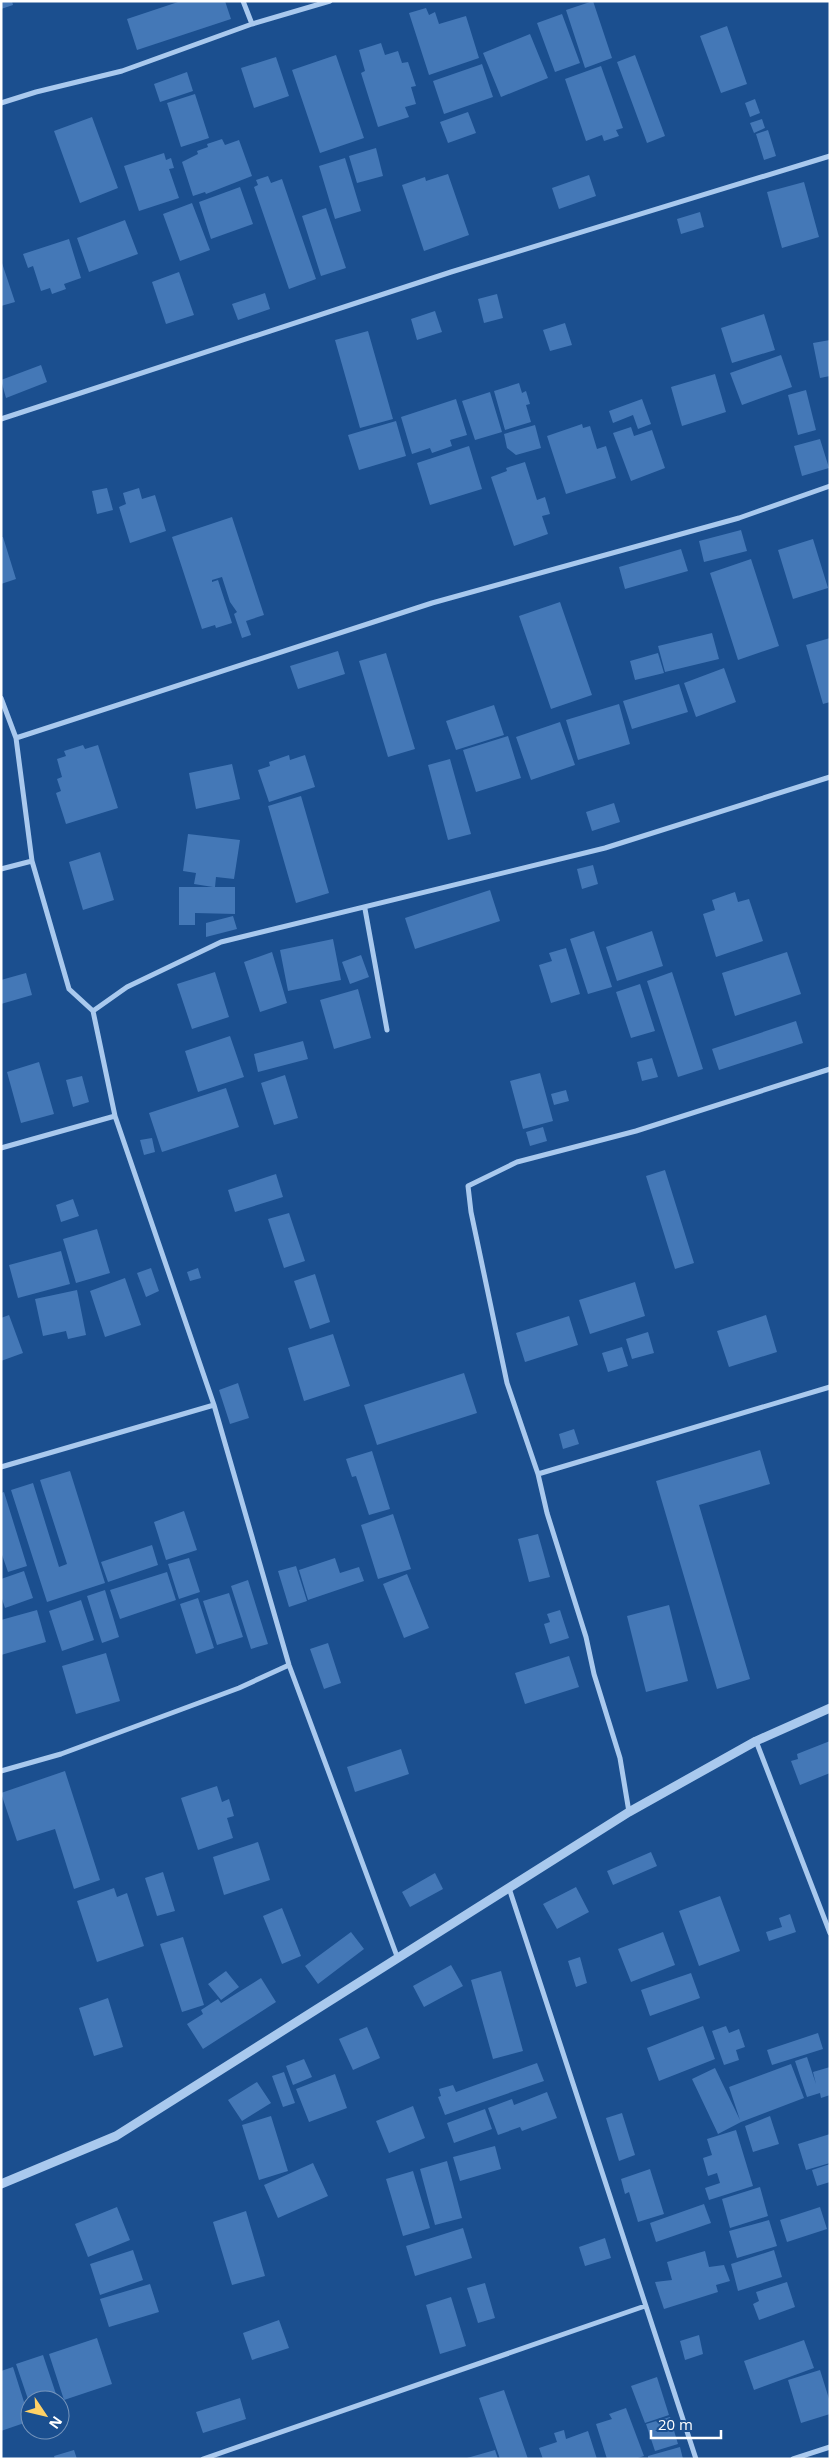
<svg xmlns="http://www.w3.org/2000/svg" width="831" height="2460" font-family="'Open Sans',sans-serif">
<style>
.building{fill:#4478b7}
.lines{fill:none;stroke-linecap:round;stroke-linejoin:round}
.minor{stroke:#a9c9ee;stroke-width:5}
.tertiary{stroke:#a9c9ee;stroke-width:9}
</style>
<rect width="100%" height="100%" fill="#1b4f8f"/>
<path class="building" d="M1 1H12L13 5 1 9Z
M181 1H225L231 19 137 50 127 19Z
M593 1 612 58 585 68 566 10Z
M426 8 429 15 435 12 439 24 466 16 479 58 429 75 409 13Z
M562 14 580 63 555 72 537 23Z
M727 26 747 84 721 93 700 36Z
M530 34 548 78 501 97 483 53Z
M381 43 385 55 398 51 402 63 408 62 416 86 411 87 416 104 405 107 409 117 378 127 361 73 365 71 359 50Z
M336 55 364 138 320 153 292 70Z
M635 55 665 136 647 143 617 62Z
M276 57 289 96 254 108 241 68Z
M482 64 493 97 444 114 433 81Z
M601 66 623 128 616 130 619 136 604 141 602 135 586 141 565 79Z
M187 72 193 91 160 102 154 84Z
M195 94 209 138 181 147 167 103Z
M755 99 760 113 750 117 745 103Z
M468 112 476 133 448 143 440 122Z
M92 117 118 188 80 203 54 131Z
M762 119 765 128 754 133 750 123Z
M768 130 776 156 764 160 756 134Z
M222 139 225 145 239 140 252 176 206 194 205 192 193 196 182 162 198 154 197 151 208 147 207 144Z
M376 148 383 176 357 183 349 156Z
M164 153 166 160 171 158 174 168 169 169 179 198 139 211 124 166Z
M345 158 361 211 335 219 319 166Z
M448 174 469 235 424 251 402 185 425 177 426 181Z
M589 175 596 196 559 209 552 188Z
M268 176 271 183 282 179 316 279 289 289 254 187 258 185 256 180Z
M804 182 819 237 782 248 767 192Z
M240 187 253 224 211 239 199 202Z
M192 203 210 250 180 261 163 214Z
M326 208 346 268 321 276 302 216Z
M700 212 704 227 681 234 677 219Z
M125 220 138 254 89 272 77 238Z
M69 239 81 278 64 284 66 289 52 294 50 288 41 291 33 266 28 268 23 254Z
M1 260 15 302 1 306Z
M179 272 194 315 166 324 152 282Z
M265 293 270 309 238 320 232 304Z
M497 294 503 318 484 323 478 299Z
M435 311 442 332 417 340 411 319Z
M764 314 775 350 732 363 721 328Z
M565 323 572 345 550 351 543 330Z
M368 331 393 419 360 428 335 340Z
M830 340V376L820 378 813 343Z
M781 355 792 387 742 405 730 373Z
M41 365 47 382 6 398 1 380Z
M715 374 726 412 682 426 671 387Z
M519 383 522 393 526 391 530 404 526 405 531 422 505 430 494 391Z
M806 390 816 430 798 435 788 395Z
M490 392 502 432 475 440 462 401Z
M456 399 467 435 450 440 452 446 432 453 430 448 412 454 401 417Z
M642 399 651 424 638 429 633 415 613 423 609 411Z
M396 421 406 456 359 470 348 435Z
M582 424 583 428 590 426 597 449 606 446 616 478 566 494 547 436Z
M535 425 541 448 516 455 507 448 504 434Z
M631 427 634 436 652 430 665 468 631 481 613 433Z
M820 439 829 468 802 476 794 446Z
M469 446 482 489 430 505 417 463Z
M525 462 537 500 545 497 550 514 542 516 548 534 514 546 491 477 507 471 506 468Z
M107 488 113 510 97 514 92 491Z
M139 488 142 499 155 495 166 531 130 543 119 507 126 504 123 493Z
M232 517 264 615 246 621 251 635 242 638 234 614 237 612 230 602 222 577 212 580V582L218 580 232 623 216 628 215 625 202 629 172 537Z
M741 530 747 551 704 562 699 541Z
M1 537H3L16 579 1 584Z
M813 539 828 588 793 599 778 550Z
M681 549 688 571 625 589 619 567Z
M751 559 779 646 738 660 710 573Z
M560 602 592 695 551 709 519 616Z
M712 633 719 659 665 672 658 646Z
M830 638V702L823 704 806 645Z
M338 651 345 674 298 689 290 666Z
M386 653 415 749 388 757 359 661Z
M658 653 664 673 635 680 630 661Z
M724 668 736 702 696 717 684 683Z
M679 684 688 712 632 729 623 701Z
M619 704 630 744 578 760 566 720Z
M494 705 504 735 456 750 446 721Z
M560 722 575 765 531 780 516 737Z
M508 736 521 778 476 792 463 750Z
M83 745 85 749 98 745 118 808 66 824 56 793 61 791 57 779 62 777 57 759 66 756 64 751Z
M289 755 290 760 305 755 315 787 269 802 258 770 270 766 269 762Z
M450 759 471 834 448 840 428 765Z
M232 764 240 799 196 809 189 773Z
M301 796 329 893 296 903 268 806Z
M614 803 620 822 592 831 586 812Z
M188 834 240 840 234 879 216 877 215 887H235V914L195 913V925H179V887H213L194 884 196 873 183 871Z
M100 852 114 900 83 910 69 862Z
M593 865 598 884 582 889 577 869Z
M490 890 500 921 415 949 405 918Z
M735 892 738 902 749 899 763 941 716 957 703 914 715 910 712 900Z
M233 916 237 929 206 937V923Z
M594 931 612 987 588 994 570 939Z
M652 931 663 966 617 981 606 947Z
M333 939 341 980 288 991 280 950Z
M566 948 580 994 551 1003 539 965 552 961 549 953Z
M272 952 287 1003 260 1012 244 962Z
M787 952 801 994 735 1016 722 973Z
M361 955 369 977 350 984 342 962Z
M215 972 229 1017 192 1029 177 984Z
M672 972 703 1069 678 1077 647 981Z
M26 973 32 995 1 1004V980Z
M640 984 655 1031 631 1038 616 992Z
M358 989 371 1038 334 1049 320 1000Z
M796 1021 803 1043 719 1070 712 1049Z
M230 1036 244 1077 198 1092 185 1051Z
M303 1041 308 1059 258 1072 254 1054Z
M652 1058 658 1077 642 1081 637 1062Z
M39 1062 54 1114 21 1123 7 1072Z
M540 1073 553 1121 523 1129 510 1081Z
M285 1075 298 1118 274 1125 261 1083Z
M82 1076 89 1102 73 1107 66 1080Z
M226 1088 239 1127 162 1152 149 1113Z
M566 1090 569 1101 554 1105 551 1094Z
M543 1127 547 1141 530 1146 526 1132Z
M152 1138 155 1152 144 1155 140 1140Z
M665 1170 694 1263 675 1269 646 1176Z
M276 1174 283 1197 235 1212 228 1190Z
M73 1199 79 1216 61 1222 56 1205Z
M289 1213 305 1261 284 1268 268 1219Z
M97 1229 110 1273 76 1283 63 1239Z
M61 1251 70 1284 18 1298 9 1265Z
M151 1268 159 1291 146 1297 137 1273Z
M198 1268 201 1278 190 1281 187 1272Z
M315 1274 330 1322 310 1329 294 1281Z
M125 1278 141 1325 105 1337 90 1291Z
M635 1282 645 1316 590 1334 579 1300Z
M77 1290 86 1335 68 1339 66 1331 43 1336 35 1299Z
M9 1315 23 1353 1 1361V1318Z
M766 1315 777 1352 729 1367 717 1331Z
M569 1316 578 1345 525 1362 516 1333Z
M648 1332 654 1353 632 1359 626 1339Z
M333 1334 350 1386 304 1401 288 1348Z
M622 1347 628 1366 608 1372 602 1353Z
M464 1373 477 1413 377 1445 364 1405Z
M238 1383 249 1418 230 1424 219 1390Z
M574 1429 579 1444 563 1449 559 1434Z
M760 1450 770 1484 699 1505 750 1679 717 1689 656 1481Z
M372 1451 390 1509 369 1515 356 1476 352 1477 346 1459Z
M70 1471 105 1583 47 1602 11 1490 33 1483 59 1567 67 1564 40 1480Z
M4 1492 27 1566 8 1572 1 1552V1493Z
M184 1511 197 1550 166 1560 154 1522Z
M393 1514 411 1569 378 1579 361 1525Z
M538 1534 550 1577 529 1582 518 1539Z
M152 1545 158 1565 108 1582 101 1562Z
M189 1558 200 1592 179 1599 168 1564Z
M335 1558 340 1573 359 1567 364 1581 308 1600 299 1570Z
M296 1566 307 1601 289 1607 278 1571Z
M24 1571 33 1598 5 1608 1 1596V1579Z
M167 1572 176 1600 120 1619 110 1590Z
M407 1574 429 1628 404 1638 383 1584Z
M248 1580 268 1644 251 1649 231 1586Z
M105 1590 119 1637 102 1643 87 1596Z
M229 1593 243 1637 217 1645 203 1601Z
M198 1598 214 1648 196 1654 180 1604Z
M81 1600 94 1640 62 1651 49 1611Z
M669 1605 688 1681 646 1692 627 1616Z
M37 1610 46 1642 1 1655V1620Z
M560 1610 569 1638 550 1644 544 1624 550 1622 547 1614Z
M328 1643 341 1683 324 1689 310 1649Z
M106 1653 120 1701 76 1714 62 1666Z
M569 1656 579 1687 525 1704 515 1673Z
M830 1741V1773L800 1785 791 1761 798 1759 797 1754Z
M401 1749 409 1774 355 1792 347 1767Z
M65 1771 100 1880 74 1889 55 1829 17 1841 1 1793Z
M217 1786 222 1802 229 1799 234 1816 227 1818 233 1838 198 1850 181 1798Z
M258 1842 270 1880 224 1895 213 1857Z
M651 1852 657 1866 613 1885 607 1871Z
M163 1872 175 1911 157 1916 145 1878Z
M435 1873 443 1889 410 1907 402 1892Z
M576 1887 589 1912 557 1929 543 1904Z
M114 1888 117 1897 127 1893 144 1946 97 1962 77 1901Z
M720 1896 740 1951 699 1966 679 1911Z
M282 1908 301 1956 282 1964 263 1916Z
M790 1914 796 1932 769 1941 766 1932 782 1927 779 1918Z
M351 1932 364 1949 318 1984 305 1966Z
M663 1932 675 1965 631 1982 618 1949Z
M183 1937 204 2005 182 2012 160 1944Z
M580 1957 587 1983 576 1987 568 1961Z
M451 1965 463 1986 424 2007 413 1986Z
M226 1971 239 1987 221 2000 208 1984Z
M501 1971 523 2051 493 2059 471 1980Z
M691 1973 700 1998 650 2016 641 1990Z
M261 1978 276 2002 203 2049 187 2024 203 2014 201 2010 218 1999 221 2003Z
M108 1998 123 2047 94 2056 79 2008Z
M703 2026 715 2059 659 2081 647 2048Z
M726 2026 729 2033 739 2029 745 2047 736 2050 739 2060 724 2065 712 2031Z
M367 2027 380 2058 353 2070 339 2039Z
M818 2033 823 2049 772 2065 767 2050Z
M807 2057 816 2084 813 2072 830 2067V2095L821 2098 820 2093 807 2097 795 2061Z
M304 2059 312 2077 293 2085 286 2066Z
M537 2063 544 2081 445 2115 438 2097 441 2096 439 2089 453 2085 456 2092Z
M791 2064 804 2098 741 2122 718 2134 692 2079 715 2068 740 2120 729 2087Z
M284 2072 295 2103 283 2107 272 2076Z
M335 2074 347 2108 309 2122 296 2089Z
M257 2082 271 2103 242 2121 228 2100Z
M547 2092 557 2118 522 2131 520 2127 498 2135 488 2108 512 2099 514 2105Z
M413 2106 425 2138 389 2153 376 2121Z
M485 2109 492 2129 454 2143 447 2123Z
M622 2113 635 2155 619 2161 606 2118Z
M271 2116 288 2171 259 2180 242 2125Z
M770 2116 779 2144 753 2152 745 2126Z
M736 2130 753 2186 709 2200 705 2188 720 2183 717 2173 708 2176 703 2158 712 2155 707 2139Z
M830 2134V2163L806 2170 798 2144Z
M495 2146 501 2169 460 2181 453 2157Z
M447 2161 462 2218 435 2225 420 2169Z
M313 2163 328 2196 278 2218 264 2185Z
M830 2164V2182L817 2186 812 2170Z
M650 2169 664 2214 638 2222 629 2192 625 2194 621 2179Z
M413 2171 430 2228 403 2236 386 2179Z
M760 2187 768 2216 730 2228 722 2199Z
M704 2204 711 2223 656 2242 650 2223Z
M117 2207 130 2240 88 2257 75 2224Z
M820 2207 827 2229 787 2242 780 2220Z
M246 2211 265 2276 232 2285 213 2222Z
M769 2220 777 2246 737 2258 729 2231Z
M463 2228 472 2258 415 2276 406 2246Z
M605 2238 611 2258 585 2266 579 2247Z
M133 2250 143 2280 100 2295 90 2264Z
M774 2250 782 2277 738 2291 731 2264Z
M705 2251 709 2267 724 2265 730 2281 716 2285 718 2292 664 2309 655 2282 672 2280 667 2262Z
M787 2282 795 2307 759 2320 753 2304 759 2301 756 2292Z
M485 2283 495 2318 478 2323 467 2288Z
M150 2284 159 2312 109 2327 100 2299Z
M451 2297 466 2346 440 2354 426 2305Z
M279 2320 289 2348 252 2360 243 2333Z
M699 2335 703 2354 685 2360 680 2341Z
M97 2338 112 2384 64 2400 49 2354Z
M804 2340 814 2368 754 2390 744 2361Z
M43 2355 58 2400H30V2405L16 2364Z
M13 2367 30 2421 1 2431V2371Z
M820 2370 830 2402V2414L801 2423 788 2380Z
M657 2377 669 2415 645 2423 631 2386Z
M504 2390 528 2459H500L479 2398Z
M240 2398 246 2419 203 2433 196 2412Z
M626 2408 644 2456 635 2459H607L596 2424 612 2419 609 2414Z
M670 2417 678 2444 655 2451 646 2424Z
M564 2430 566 2439 588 2431 597 2459H543L539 2448 557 2442 554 2433Z
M680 2447 683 2459H648V2456Z
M74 2450 77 2459H55L54 2456Z
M495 2450 498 2459H467V2458Z"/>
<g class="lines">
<path class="minor" d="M243 1 252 24
M1 103 36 92 122 71 252 24 330 1
M1 419 451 272 830 156
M1 698 16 738 32 861 69 989 93 1011 115 1116 214 1405 289 1665 398 1959
M16 738 432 603 739 518 830 486
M1 869 32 861
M365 909 387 1030
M93 1011 127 987 221 942 605 848 830 777
M1 1148 115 1116
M1 1467 214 1405
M538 1474 830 1387
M756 1741 830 1933
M1 1771 61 1754 239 1688 289 1665
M629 1812 620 1758 594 1674 586 1637 547 1513 538 1474 507 1383 471 1212 468 1186 517 1162 636 1131 830 1069
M509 1888 696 2459
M203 2459 645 2306
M793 2459 830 2447"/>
<path class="tertiary" d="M1 2184 116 2136 629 1812 756 1741 830 1708"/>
</g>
<rect width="831" height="2460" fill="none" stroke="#ffffff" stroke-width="5"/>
<g transform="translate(45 2415) rotate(125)"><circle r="24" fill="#1b4f8f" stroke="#7695bc"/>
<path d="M0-4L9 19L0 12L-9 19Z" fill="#ffd166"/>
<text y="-8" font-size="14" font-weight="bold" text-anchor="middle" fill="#ffffff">N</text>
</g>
<path d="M651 2430v8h70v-8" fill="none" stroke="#ffffff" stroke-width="2.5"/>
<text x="658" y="2430" font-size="15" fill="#ffffff" stroke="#1b4f8f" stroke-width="4" paint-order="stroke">20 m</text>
</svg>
